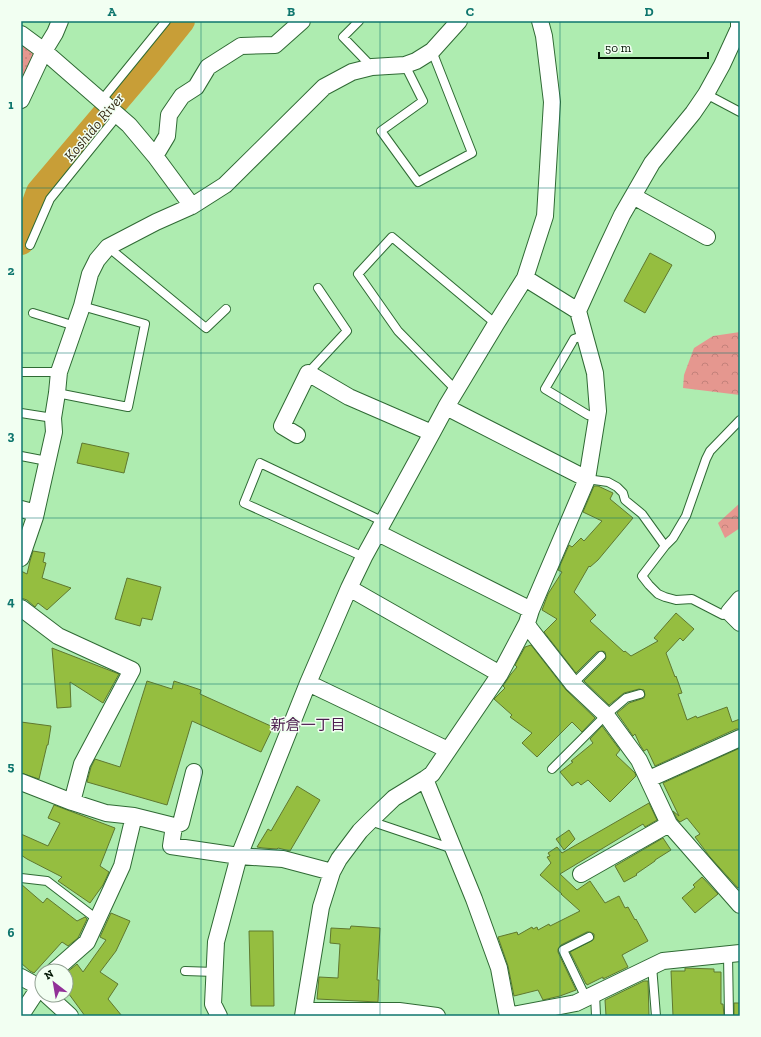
<svg xmlns="http://www.w3.org/2000/svg" width="761" height="1037" font-family="'Zilla Slab','Noto Sans JP',serif">
<style>
.green{fill:url(#green-dots)}
.forest{fill:url(#forest-crowns)}
.lines{fill:none;stroke-linecap:round;stroke-linejoin:round}
.river{stroke:#c89e37;stroke-width:26}
.building{fill:#95be40;stroke:#5f782f}
.service-casing{stroke:#2f6a34;stroke-width:10}
.minor-casing{stroke:#2f6a34;stroke-width:18}
.service{stroke:#fff;stroke-width:8}
.minor{stroke:#fff;stroke-width:16}
.grid{fill:none;stroke:#0f766e;stroke-width:1;stroke-opacity:0.55}
.labels{text-anchor:middle;stroke-width:3;stroke-linejoin:round;paint-order:stroke}
.water-label{font-size:15px;font-style:italic;fill:#362c17;stroke:#f2fff2}
.neighbourhood-label{font-size:15px;fill:#4b1c4e;stroke:#f2fff2}
.neatline{fill:none;stroke:#0f766e;stroke-width:1.5}
.grid-label{font-size:13px;text-anchor:middle;font-weight:bold;fill:#0f766e}
</style>
<defs>
<pattern id="green-dots" width="8" height="8" patternUnits="userSpaceOnUse"><rect width="8" height="8" fill="#e5978f"/><path d="M2 2h.1M6 6h.1" fill="none" stroke="#c3817a" stroke-width="1.8" stroke-linecap="round"/></pattern>
<pattern id="forest-crowns" width="20" height="18" patternUnits="userSpaceOnUse"><rect width="20" height="18" fill="#e5978f"/><path d="M2 6a3 3 0 1 1 6 0M12 15a3 3 0 1 1 6 0" fill="none" stroke="#c3817a"/></pattern>
</defs>
<rect width="100%" height="100%" fill="#aeecb0"/>
<path class="green" d="M21 39 36 51 21 81Z"/>
<path class="forest" d="M740 332V395L683 388 684 375 694 348 713 336Z
M740 503V528L725 538 718 523Z"/>
<g class="lines">
<path class="river" d="M21 242 39 192 150 61 182 21"/>
</g>
<path class="building" d="M650 253 672 265 645 313 624 301Z
M82 443 129 453 124 473 77 463Z
M594 486H598L613 493 610 499 633 518 598 560 590 567 589 566 574 592 596 615 590 621 624 652 625 651 631 656 658 641 654 638 676 613 694 629 683 641 680 638 666 653 675 677 676 676 682 693 678 694 687 720 696 716 697 718 727 707 732 722 740 719V729H736L655 766 647 749 644 751 640 745 635 734 633 736 617 713 629 703 644 698 645 695 644 690 639 689 624 693 609 705 584 681 605 660 606 657 605 652 602 651 597 652 576 673 544 632 557 619 542 610 548 594 562 572 558 570 569 545 572 547 581 538 584 541 602 521 583 512Z
M33 551 45 553 43 562 46 563 42 578 71 588 47 610 38 603 35 607 27 600 21 598V571L27 574 30 561Z
M127 578 161 587 152 620 142 618 140 626 115 619Z
M531 645 566 690 595 718 582 732 572 722 537 757 522 743 532 733 510 717 512 715 494 699 505 688 503 686 511 674 517 667 515 665 525 647Z
M52 648 119 674 103 703 70 682 71 707 57 708Z
M147 681 172 689 174 681 201 690 200 694 273 727 261 752 192 721 167 805 87 782 91 767 95 759 120 767Z
M21 722 51 726 48 745H47L39 779 21 773Z
M602 726 620 750 616 755 635 773 636 776 610 802 588 780 581 785 578 782 572 786 560 772 573 762 571 761 593 743 590 739Z
M740 748V886L738 888 710 857 695 837 700 834 687 818 680 822 677 819 673 811 679 816 663 783Z
M297 786 320 800 290 851 278 848 277 849 263 848 257 847 268 829 271 831Z
M649 803 657 820 645 827 643 824 560 874 577 890 590 881 605 903 619 896 625 908 628 907 635 920 636 919 648 941 622 955 628 967 603 979V977L587 985V984H586L570 952 593 940 594 938V934L590 932H587L561 945 558 949V952L576 990 560 996 543 1000 538 990 514 996 508 966 498 937 517 932 518 935 532 927 533 929 537 927 538 930 549 924 550 926 580 911 561 894H562L540 875 551 863 547 857 550 856 548 853 557 847 562 853Z
M54 805 115 828 100 866 109 872 103 885 90 903 58 881 62 877 27 859 21 855V834L48 846 60 823 48 818Z
M569 830 575 839 564 850 556 839Z
M663 838 671 850 655 860V861L636 874 637 875 624 882 615 866Z
M702 877 718 894 695 913 682 898 695 887 693 885Z
M21 884 43 903 47 898 77 921 85 917 87 919 78 938 68 946 62 942 34 973 30 971 21 963Z
M111 913 130 921 116 951 100 972 118 984 108 999 122 1016H85L66 990V973L77 964 83 972 106 940 100 937Z
M351 926 380 928 377 980H379L378 1002 317 999 319 977 338 978 340 944 330 943 331 928 350 929Z
M249 931H273L274 1006H251Z
M685 968 714 969V972H721V1004H723L724 1016H673L671 971H685Z
M644 981H648L649 1016H606L605 1000Z
M734 1003H740V1016H734Z"/>
<g class="lines">
<defs>
<path id="service" d="M359 21 343 37 372 67
M405 65 423 101 381 131 418 182 472 153 432 51
M706 94 740 112
M101 101 166 21
M30 245 50 199 118 115
M108 247 206 328 226 309
M33 313 75 326
M585 335 574 339 545 389 588 415 597 417
M23 372H59
M308 373 347 331 318 288
M456 390 398 331 358 274 392 237 496 324
M57 393 128 407 145 324 82 306
M21 413 53 418
M21 456 47 461
M587 479 608 482 617 487 623 493 625 500 642 514 665 546
M364 557 244 503 260 463 384 522
M729 612 723 615 692 599 676 600 665 597 658 594 649 585 642 576 665 546 673 538 686 516 706 459 710 451 740 420
M573 684 601 656
M552 769 606 715 626 698 640 694
M370 821 453 849
M21 878 47 881 98 920
M728 955 729 1016
M652 966 656 1016
M185 971 215 972
M595 994 596 1016
M586 998 563 950 589 937"/>
<path id="minor" d="M21 34 44 51 129 125 155 156 192 206
M21 100 44 51 55 33 60 21
M155 156 167 136 169 115 182 96 196 87 208 67 241 46 275 45 302 21
M633 196 707 237
M578 311 606 249 622 215 652 163 693 113 706 94 722 65 739 28V21
M446 407 587 479
M297 435 282 426 308 373 349 397 432 433
M21 509 36 513
M378 533 531 610
M21 558 35 517 54 432 53 418 57 393 59 372 82 306 90 274 97 260 108 247 156 222 192 206 225 185 324 87 352 72 372 67 405 65 416 61 432 51 459 21
M349 588 500 674
M740 599 729 612 740 623
M21 608 58 636 132 670 82 764 72 802
M527 623 530 629 573 684 606 715 639 760 669 824 740 905
M308 683 448 750
M425 779 474 899 499 968 508 1016
M649 779 740 738
M21 782 72 802 106 813 134 816 174 826 171 846 239 856 283 859 332 872
M174 826 181 823 194 772
M581 874 669 824
M54 971 87 942 122 866 134 816
M21 977 39 987 42 990
M47 995 70 1016
M304 1011H399L437 1016
M21 1015 42 983
M219 1016 213 1004 216 942 239 856 308 683 349 588 364 557 432 433 446 407 496 324 525 278 545 216 552 102 544 36 540 21
M303 1016 321 907 332 872 339 859 360 831 370 821 394 798 425 779 432 774 500 674 527 623 531 610 587 479 598 411 595 373 578 311 525 278
M508 1016 576 1003 663 961 740 953"/>
</defs>
<use href="#service" class="service-casing"/>
<use href="#minor" class="minor-casing"/>
<use href="#service" class="service"/>
<use href="#minor" class="minor"/>
</g>
<path class="grid" d="M201 21V1016M380 21V1016M560 21V1016M21 188H740M21 353H740M21 518H740M21 684H740M21 850H740"/>
<g class="labels">
<g class="water-label">
<text transform="translate(94 127) rotate(-50)" y="5">Koshido River</text>
</g>
<g class="neighbourhood-label">
<text x="308" y="730">新倉一丁目</text>
</g>
</g>
<rect width="761" height="1037" fill="none" stroke="#f2fff2" stroke-width="44"/>
<g transform="translate(54 983) rotate(329)"><circle r="19" fill="#f2fff2" stroke="#91a192"/>
<path d="M0-3L7 15L0 10L-7 15Z" fill="#923198"/>
<text y="-6" font-size="11" font-weight="bold" text-anchor="middle" fill="#001402">N</text>
</g>
<path d="M599 52v6h109v-6" fill="none" stroke="#001402" stroke-width="2"/>
<text x="605" y="52" font-size="12" fill="#001402" stroke="#f2fff2" stroke-width="3" paint-order="stroke">50 m</text>
<rect x="22" y="22" width="717" height="993" class="neatline"/>
<g class="grid-label">
<text x="112" y="16">A</text>
<text x="291" y="16">B</text>
<text x="470" y="16">C</text>
<text x="649" y="16">D</text>
<text x="11" y="109">1</text>
<text x="11" y="275">2</text>
<text x="11" y="440">3</text>
<text x="11" y="606">4</text>
<text x="11" y="771">5</text>
<text x="11" y="937">6</text>
</g>
</svg>
